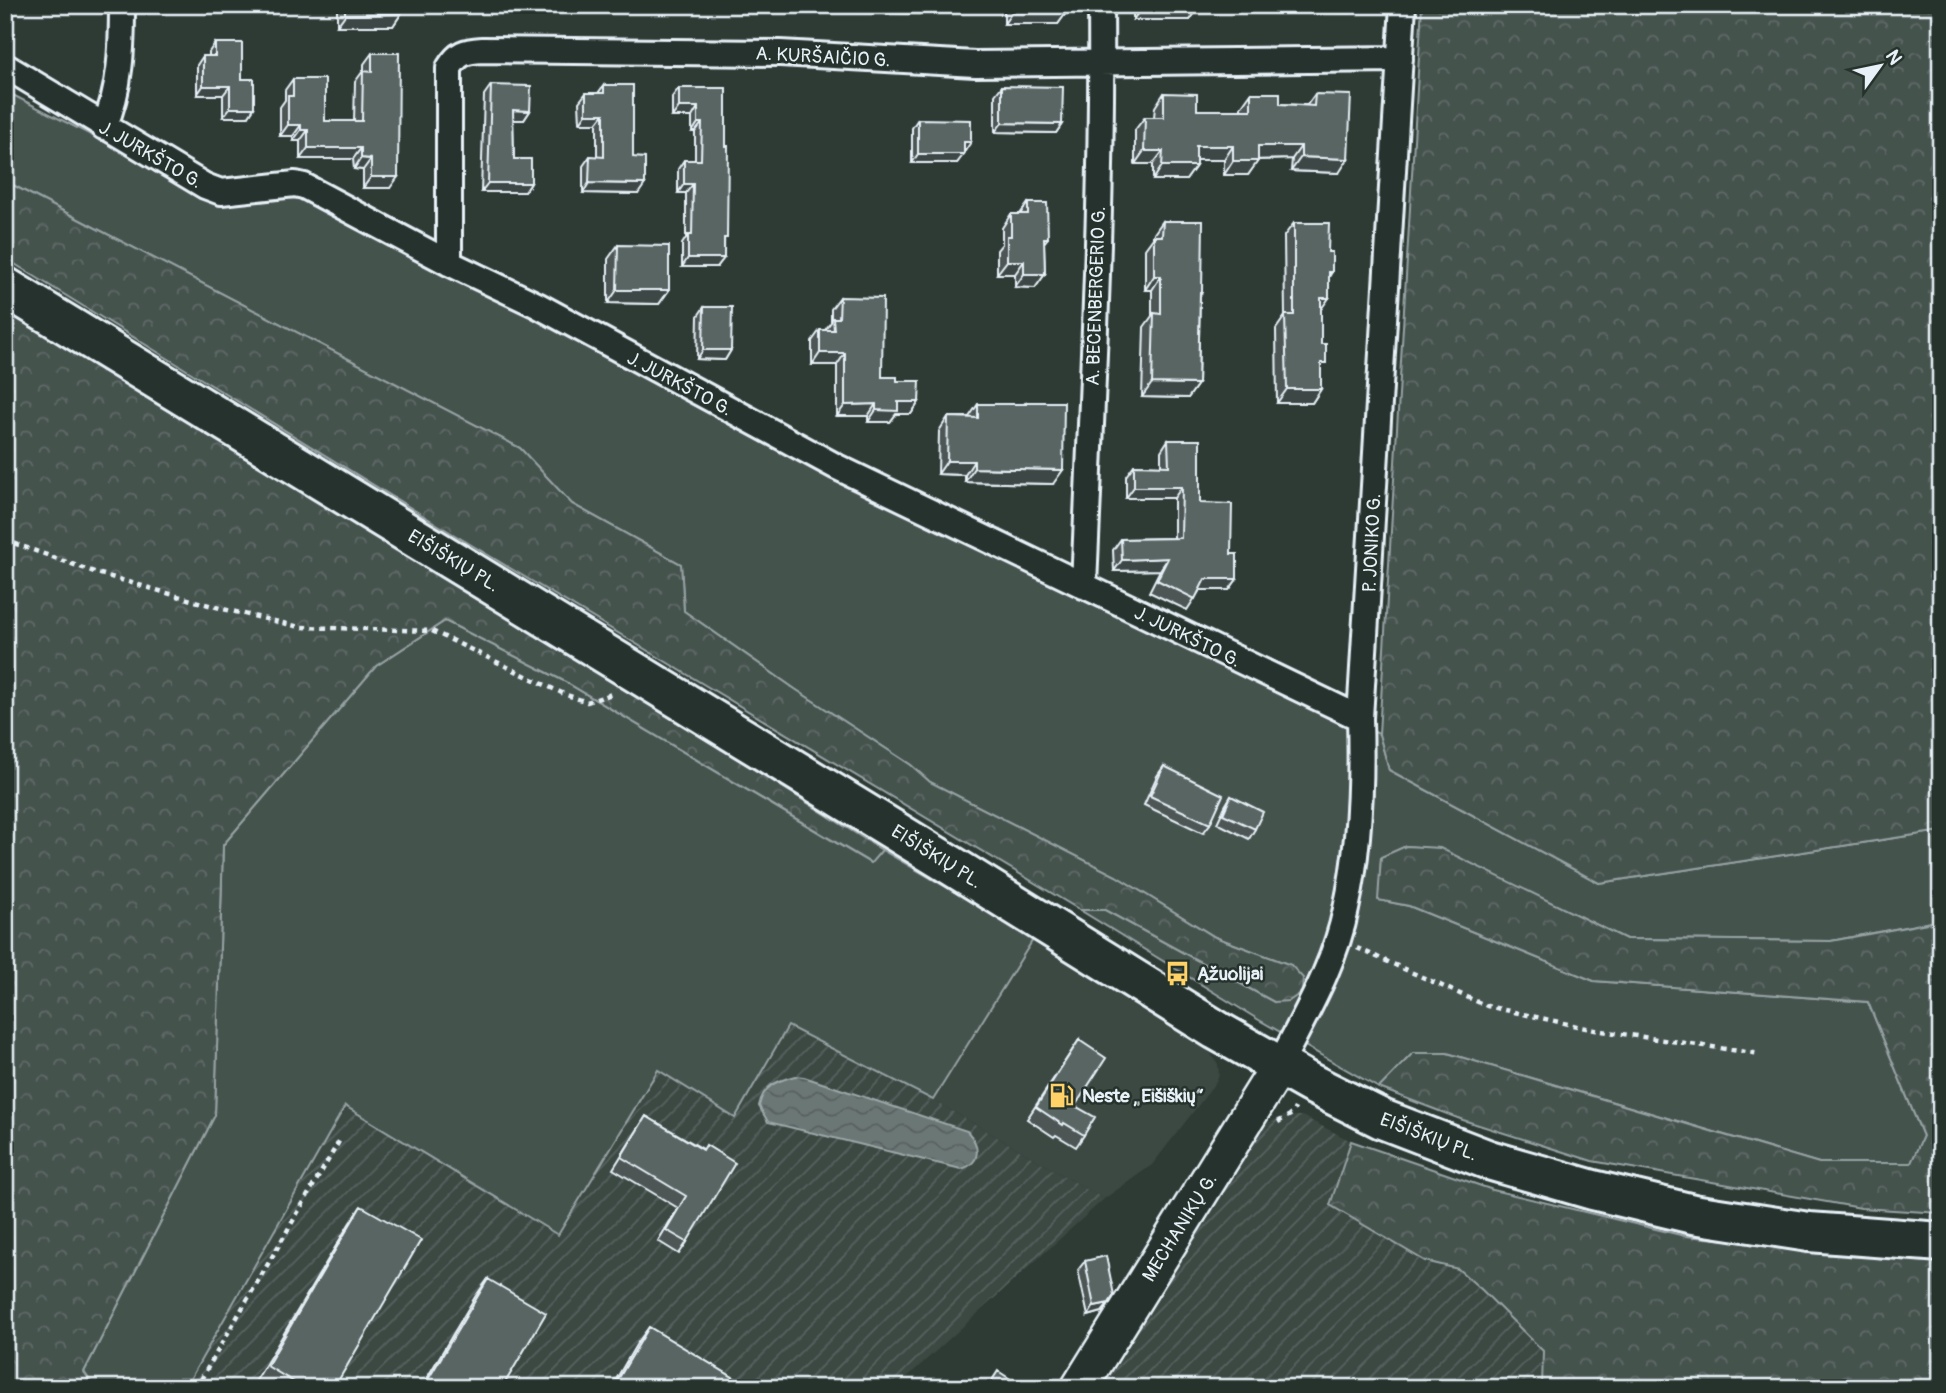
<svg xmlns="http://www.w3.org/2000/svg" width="1946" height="1393" font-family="Pangolin,sans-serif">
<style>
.built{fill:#3b4843}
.industrial{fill:url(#industrial-furrows)}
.grass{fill:#45524e;stroke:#96a2a3;stroke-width:2}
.forest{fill:url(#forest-crowns);stroke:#96a2a3;stroke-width:2}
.water{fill:url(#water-waves);stroke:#9da8a9;stroke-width:2}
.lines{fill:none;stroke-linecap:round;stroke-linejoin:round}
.street-casing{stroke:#e8f1f8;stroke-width:30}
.secondary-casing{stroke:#e8f1f8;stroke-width:40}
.primary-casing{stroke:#e8f1f8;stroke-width:44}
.path{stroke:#e8f1f8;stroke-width:4.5;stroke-dasharray:5 5;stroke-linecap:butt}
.street{stroke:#26332d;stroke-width:24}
.secondary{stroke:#26332d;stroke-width:35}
.primary{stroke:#26332d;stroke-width:38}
.wall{fill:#4d5755;stroke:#e8f1f8;stroke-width:2}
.shaded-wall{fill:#3e4745;stroke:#e8f1f8;stroke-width:2}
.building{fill:#596563;stroke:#e8f1f8;stroke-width:2}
.labels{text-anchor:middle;stroke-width:5;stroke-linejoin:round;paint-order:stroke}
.street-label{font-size:19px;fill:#e8f1f8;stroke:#26332d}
.poi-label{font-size:19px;font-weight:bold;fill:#e8f1f8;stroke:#26332d;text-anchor:start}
</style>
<defs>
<pattern id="industrial-furrows" width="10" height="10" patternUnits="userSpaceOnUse" patternTransform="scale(1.75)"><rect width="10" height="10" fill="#3b4843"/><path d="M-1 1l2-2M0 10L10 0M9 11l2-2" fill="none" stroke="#57635f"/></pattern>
<pattern id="forest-crowns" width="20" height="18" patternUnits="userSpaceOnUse" patternTransform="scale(1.75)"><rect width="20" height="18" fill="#45524e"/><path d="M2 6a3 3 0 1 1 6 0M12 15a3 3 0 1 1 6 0" fill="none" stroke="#606b68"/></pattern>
<pattern id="water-waves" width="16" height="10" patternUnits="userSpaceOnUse" patternTransform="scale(1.75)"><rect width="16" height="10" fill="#6b7775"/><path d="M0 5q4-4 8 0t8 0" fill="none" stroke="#586060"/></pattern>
</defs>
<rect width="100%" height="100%" fill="#2e3b35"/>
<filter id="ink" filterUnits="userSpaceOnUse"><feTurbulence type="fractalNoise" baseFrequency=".0143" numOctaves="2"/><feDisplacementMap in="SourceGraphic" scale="14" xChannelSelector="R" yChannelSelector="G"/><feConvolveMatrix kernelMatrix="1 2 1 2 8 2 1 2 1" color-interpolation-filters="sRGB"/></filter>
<g filter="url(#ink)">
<path class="built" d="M1034 938 1209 1051 1218 1064 1219 1075 1214 1085 1152 1165 1104 1199 933 1100Z"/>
<path class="industrial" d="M787 1026 933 1100 1104 1199 895 1388H185L345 1106 558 1235 658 1070 735 1118Z
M1284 1116H1302L1351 1141 1331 1205 1425 1261 1458 1269 1482 1290 1543 1351 1542 1388H1097L1262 1125Z"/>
<path class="grass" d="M5 91 210 196 300 198 1075 594 1379 734 1389 770 1599 883 1941 831V933L1937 921 1831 941 1626 939 1440 849 1406 846 1381 858 1379 900 1409 906 1594 981 1868 1002 1923 1136 1912 1163H1819L1447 1053H1413L1379 1088 1259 1020 1080 910H1105L1274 1002 1291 965 1215 937 1116 876 930 782 911 765 795 689 684 611 681 564 572 504 520 448 5 181Z
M445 621 562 680 870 863 882 850 1034 938 933 1100 788 1026 735 1118 658 1070 558 1235 345 1106 185 1388H95L84 1372 215 1115 223 845 376 666Z"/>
<path class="forest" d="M1422 5H1941V831L1599 883 1389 770 1379 734Z
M5 181 520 448 572 504 681 564 684 611 795 689 911 765 930 782 1116 876 1215 937 1291 965 1303 978 1302 992 1289 1001 1274 1002 1105 910H1080L453 534 5 258Z
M5 311 450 577 882 850 871 863 562 680 445 621 376 666 223 845 215 1115 84 1372 95 1388H5Z
M1406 846 1440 848 1626 939 1831 941 1938 921 1941 933V1213L1861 1208 1592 1161 1463 1120 1379 1088 1413 1053H1447L1819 1163H1911L1923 1136 1868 1002 1594 981 1409 906 1378 900 1381 857Z
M1351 1141 1493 1190 1685 1236 1941 1260V1388H1542L1543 1351 1482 1290 1458 1269 1425 1261 1330 1205Z"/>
<path class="water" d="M795 1076 804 1077 967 1131C980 1145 982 1163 961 1169L768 1122 759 1106C763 1086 776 1081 795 1076Z"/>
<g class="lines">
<defs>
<path id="street" d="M5 66 205 186 221 192 295 184 304 186 449 263 537 305 837 467 1360 718
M104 127C121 88 122 47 122 5
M449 263V68C458 53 465 51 482 50L780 53 975 64 1400 59
M1084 586C1092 393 1103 199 1101 5
M1279 1066C1304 1016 1335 965 1346 909 1360 846 1362 782 1360 718L1403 5"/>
<path id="secondary" d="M1079 1388 1279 1066"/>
<path id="primary" d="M5 287 954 867 1216 1030 1310 1083 1382 1119 1489 1160 1593 1190 1693 1214 1809 1232 1941 1242"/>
</defs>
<use href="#street" class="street-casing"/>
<use href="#secondary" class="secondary-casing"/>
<use href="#primary" class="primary-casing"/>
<path class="path" d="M5 540 97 573 223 609 300 627 432 631 564 694 587 702 615 693
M1357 948 1487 1006 1595 1030 1760 1054
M1278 1122 1292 1114 1295 1108
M196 1388 341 1138"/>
<use href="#street" class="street"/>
<use href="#secondary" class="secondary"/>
<use href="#primary" class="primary"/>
</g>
<path class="wall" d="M337 5H401V14L393 26H337Z
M506 5H546L542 12H506Z
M1004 5H1066V13L1058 24H1004Z
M1133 5H1200L1190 20H1133Z
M215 43 242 79 254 108 248 117H223V95H197V65L203 56H209V52Z
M372 53 390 188H363V170L354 169 353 159H300V141H293V136H280V107L285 100V90L293 79 325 121H354L355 82 363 71H364V64Z
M491 85 530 111 524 120H513L514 159 531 183 525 192H481L484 95Z
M604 85 633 157 638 194 583 193V166L590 156 597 157V123H580L579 102 586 93H598Z
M1002 86 1062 124 1056 133 995 132V95Z
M679 88H726L724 258 717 267H682V244L686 238V193H678V169L684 160H695V132H692V117H672V97Z
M1164 93 1197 110H1241V107L1251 93 1280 104 1307 105 1315 94 1339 173 1291 171 1292 159 1258 160 1248 175H1224V160H1196V166L1186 180H1153V164H1135V130L1145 117H1154L1155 107Z
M918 119 965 151 957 163H912V128Z
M1028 203 1048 238 1044 243 1045 274 1035 288 1015 287V274H997V250L1002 244V228L1011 214H1020Z
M1163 221 1202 292 1200 296 1198 384 1188 398 1142 397 1144 327 1152 316V290H1145V249L1153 238V235Z
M1294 223 1328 252 1332 272 1329 277 1321 309V389L1312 403H1277L1276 329 1285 316 1284 236Z
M618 245 669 290 659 304 608 303V259Z
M840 297 882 377 897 381 919 402 911 414H896L890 422H868V416H837V365H812V341L820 330H825L831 322V309Z
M704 307 731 350 725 360 697 359 698 316Z
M1026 402 1053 484 965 482V475L938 474 939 431 948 417H969L978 404H1024Z
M1168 440 1200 503 1231 554 1237 579 1229 590H1200L1187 610 1149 592 1160 570 1114 571 1113 550 1121 539 1174 538V498H1126V476L1134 465 1161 466V451Z
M1164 766 1210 824 1203 833 1144 805 1157 776Z
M1231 796 1255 829 1249 839 1217 823 1225 806Z
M1079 1040 1075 1106 1084 1135 1076 1147 1056 1135 1054 1137 1027 1119Z
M646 1116 703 1149 687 1242 679 1254 658 1241 678 1208 613 1169Z
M361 1206 334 1388H261L254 1384 349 1224Z
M1085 1261 1102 1312 1088 1316 1078 1270Z
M488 1279 502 1388H421L475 1297Z
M649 1327 751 1388H611L636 1345Z"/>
<path class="shaded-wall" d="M511 5H546L542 12H506Z
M616 5H638L635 9H614Z
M828 5H934L928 14 824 11Z
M1314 5H1356L1350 13 1310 11Z
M1143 6H1200L1190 20H1133Z
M1012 12 1066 13 1058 24H1004Z
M401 14 393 26H337L345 15Z
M203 86H230L223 95H197Z
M679 107H698L692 117H672Z
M230 108H254L248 117H223Z
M513 110 530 111 524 120H506Z
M586 114H604L597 123H580Z
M698 123H702L695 132H692Z
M1002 123 1062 124 1056 133 995 132Z
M288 125H301L293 136H280Z
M301 130H308L300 141H293Z
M964 142H971L965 151H957Z
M1196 146H1233L1224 160H1187Z
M1258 146H1301L1292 159 1248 160Z
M308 148H361L353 159H300Z
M1144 151H1163L1153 164H1135Z
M918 154H964L957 163H912Z
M1301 157 1348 159 1339 173 1291 171Z
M361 158 371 159 363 170 354 169Z
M1233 161H1258L1248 175H1224Z
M1162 166H1196L1186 180H1153Z
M371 177H398L390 188H363Z
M488 183H531L525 192H481Z
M589 183 645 184 638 194 583 193Z
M684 184H693L686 193H678Z
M688 258H724L717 267H682Z
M1007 261H1024L1015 274H997Z
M1024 274H1045L1035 288 1015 287Z
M1154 276H1161L1152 290H1145Z
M617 290H669L659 304 608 303Z
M1321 298H1329L1319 312Z
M703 350H731L725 360 697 359Z
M820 353H845L837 365H812Z
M1152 383 1198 384 1188 398 1142 397Z
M1287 389H1321L1312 403H1277Z
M898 402H919L911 414H896L890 422H868L876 410Z
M876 404 868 416H837L845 405Z
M947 461H974L965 475 938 474Z
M974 468 1063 470 1053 484 965 482Z
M1134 487H1182L1174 498H1126Z
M1168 558 1160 570 1114 571 1122 560Z
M1205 579H1237L1229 590H1198Z
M1109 1303 1102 1312 1088 1316 1094 1306Z"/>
<path class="building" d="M345 5H401V14L345 15Z
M1012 5H1066V13L1012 12Z
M1143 5H1200V6H1143Z
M215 43H242V79H254V108H230V86H203V56H215Z
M372 53H399L398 177H371V159L361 158V148H308V130H301V125H288V96H293V79H325V121H362L363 71 372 72Z
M491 85 531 86 530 111 513 110 514 159H531V183H488Z
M604 85H633V157L645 158V184L589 183 590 156 604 157V114H586V93H604Z
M1002 86 1063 87 1062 124 1002 123Z
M679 88H726V146H728L727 238H724V258H688V235H692L693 184H684V160H701L702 123H698V107H679Z
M1164 93 1197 94V110H1251V93H1280V104L1314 106 1315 94 1351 95 1348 159 1301 157V146H1258V161H1233V146H1196V166H1162L1163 151H1144L1145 117H1164Z
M918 119 971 120V142H964V154H918Z
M1028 203H1047L1048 238H1044L1045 274H1024V261H1007V236H1011V214H1028Z
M1163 221H1203L1202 292H1200L1198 384 1152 383 1154 313 1161 314V276H1154V236H1162Z
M1294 223H1329L1328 252H1332V272H1329V298H1321V344H1326V363H1321V389H1287L1285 315H1294Z
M618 245 669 246V290H617Z
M840 297 883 298 882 377H897V381H920L919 402H898V411L876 410V404L845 405V353H820V330H834L833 318H839Z
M704 307H732L731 350H703Z
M1026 402H1064L1063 470 974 468V461H947L948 417 978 418V404H1026Z
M1168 440H1200V503L1232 504 1231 554H1237V579H1205L1195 599 1157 580 1168 558 1122 560 1121 539 1181 538 1182 487H1134V465L1169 466Z
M1164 766 1223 795 1210 824 1150 796Z
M1231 796 1263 812 1255 829 1223 814Z
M1079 1040 1106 1058 1075 1106 1095 1117 1084 1135 1064 1123 1063 1125 1036 1107Z
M646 1116 703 1150 706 1145 735 1163 687 1242 666 1230 686 1196 621 1157Z
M361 1206 421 1240 334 1388H304L267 1366Z
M1106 1256 1114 1295 1109 1303 1094 1306 1085 1261Z
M488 1279 546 1313 502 1388H423Z
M649 1327 751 1388H613Z
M998 1371 1024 1388H987Z"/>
</g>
<defs>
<symbol id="bus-bare" viewBox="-9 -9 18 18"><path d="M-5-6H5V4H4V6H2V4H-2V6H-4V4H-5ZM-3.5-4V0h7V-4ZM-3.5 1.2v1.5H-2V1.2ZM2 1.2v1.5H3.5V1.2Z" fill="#ffd166" stroke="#26332d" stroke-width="2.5" paint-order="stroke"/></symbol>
<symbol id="fuel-bare" viewBox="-9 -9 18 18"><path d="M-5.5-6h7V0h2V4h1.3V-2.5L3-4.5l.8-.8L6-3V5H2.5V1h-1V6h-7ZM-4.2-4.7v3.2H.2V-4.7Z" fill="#ffd166" stroke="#26332d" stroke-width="2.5" paint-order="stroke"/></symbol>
</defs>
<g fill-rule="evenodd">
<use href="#bus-bare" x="1160" y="956" width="35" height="35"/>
<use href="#fuel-bare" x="1044" y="1078" width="35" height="35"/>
</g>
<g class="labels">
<g class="street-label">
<text transform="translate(823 56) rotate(3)" y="7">A. KURŠAIČIO G.</text>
<text transform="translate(151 154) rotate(30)" y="7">J. JURKŠTO G.</text>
<text transform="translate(1095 296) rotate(-88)" y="7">A. BECENBERGERIO G.</text>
<text transform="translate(680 383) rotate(28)" y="7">J. JURKŠTO G.</text>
<text transform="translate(1371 543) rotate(-87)" y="7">P. JONIKO G.</text>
<text transform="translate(454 560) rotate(31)" y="7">EIŠIŠKIŲ PL.</text>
<text transform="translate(1188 636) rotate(26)" y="7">J. JURKŠTO G.</text>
<text transform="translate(937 856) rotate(32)" y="7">EIŠIŠKIŲ PL.</text>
<text transform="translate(1429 1136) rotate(21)" y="7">EIŠIŠKIŲ PL.</text>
<text transform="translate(1179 1227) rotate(-58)" y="7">MECHANIKŲ G.</text>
</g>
<g class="poi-label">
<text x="1197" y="980">Ąžuolijai</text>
<text x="1082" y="1102">Neste „Eišiškių“</text>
</g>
</g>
<rect width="1946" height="1393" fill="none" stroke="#26332d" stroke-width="28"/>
<rect x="14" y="14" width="1918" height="1365" fill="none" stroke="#e8f1f8" stroke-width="2.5" filter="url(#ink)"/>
<g transform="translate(1880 66) rotate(57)" stroke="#26332d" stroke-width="5" paint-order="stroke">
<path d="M0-5L12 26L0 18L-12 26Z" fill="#e8f1f8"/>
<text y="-10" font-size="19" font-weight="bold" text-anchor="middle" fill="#e8f1f8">N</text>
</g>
</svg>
